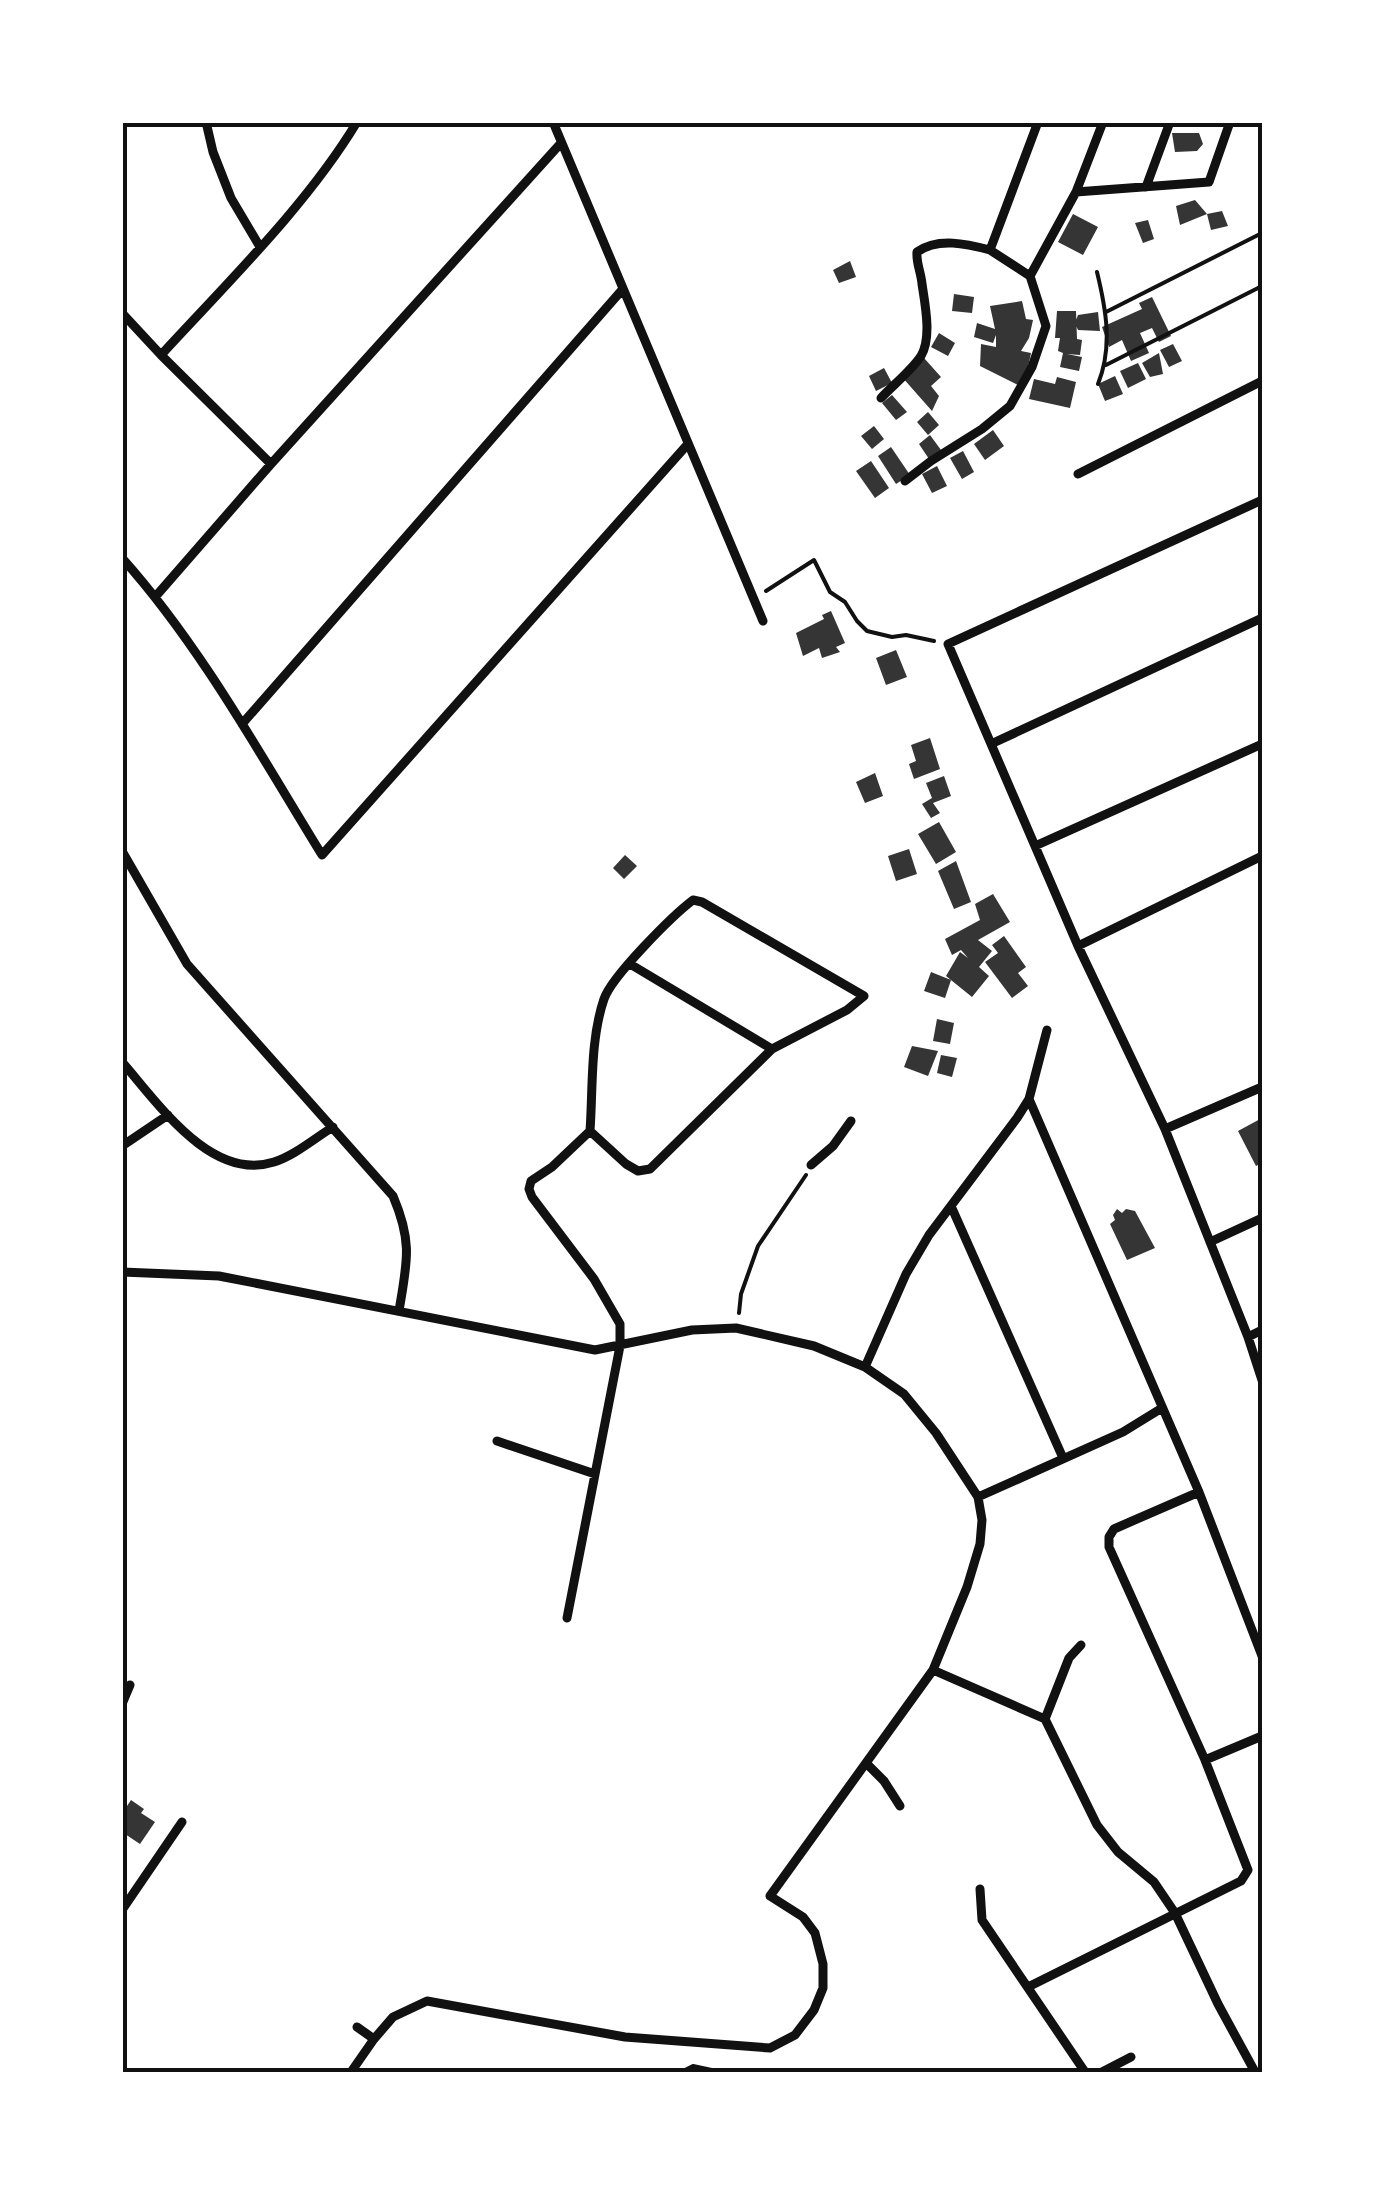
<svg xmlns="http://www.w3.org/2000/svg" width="1385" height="2195" font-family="Roboto,sans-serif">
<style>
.building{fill:#353535}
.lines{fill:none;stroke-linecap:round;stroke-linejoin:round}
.path{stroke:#111;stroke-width:4}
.minor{stroke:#111;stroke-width:9}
.neatline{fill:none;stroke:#111;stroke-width:4}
</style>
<rect width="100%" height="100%" fill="#fff"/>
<path class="building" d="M1172 133H1199L1203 144 1197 151 1175 152Z
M1195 200 1207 214 1180 225 1176 206Z
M1222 211 1228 226 1211 230 1207 214Z
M1073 214 1098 227 1083 255 1058 242Z
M1148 220 1154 239 1143 243 1135 223Z
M850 261 856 277 839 283 833 270Z
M954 294 974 297 972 313 952 311Z
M1152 297 1171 336 1159 342 1152 328 1140 333 1149 353 1131 361 1122 340 1109 347 1102 327 1142 309 1139 303Z
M1022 301 1026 319 1033 320 1029 338 1021 351 1031 353 1028 367 1018 385 980 366 981 344 996 347V335L993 343 974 337 977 323 995 329 990 306Z
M1057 311H1076L1077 339 1082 340 1080 355 1067 354 1082 357 1079 371 1060 367 1063 353 1058 351 1060 338H1055Z
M1098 312 1100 331 1078 330 1075 323 1078 315Z
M939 333 955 343 948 356 931 347Z
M1173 344 1182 361 1169 367 1160 350Z
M1159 353 1163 374 1150 377 1142 363Z
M924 358 941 377 931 386 939 396 932 411 902 377Z
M1138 363 1146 379 1128 388 1120 371Z
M884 368 892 383 876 391 869 376Z
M1115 376 1123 394 1105 401 1098 384Z
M1057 377 1076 382 1070 408 1029 399 1034 379 1055 384Z
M892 395 907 412 896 420 882 403Z
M928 412 939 425 928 435 917 422Z
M874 426 884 439 872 449 861 436Z
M993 430 1004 446 985 460 974 444Z
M930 435 941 450 929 459 919 444Z
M891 447 910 475 896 484 878 456Z
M963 451 974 472 962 479 950 458Z
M871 461 889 488 875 498 856 471Z
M937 466 947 486 932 493 922 474Z
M831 611 845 643 836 647 840 652 822 658 819 648 803 656 796 633 824 619 822 615Z
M896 650 907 677 886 685 876 658Z
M930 738 940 769 914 779 909 764 916 761 911 745Z
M875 773 883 796 865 803 856 782Z
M944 776 951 796 933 803 940 813 931 818 922 804 932 798 926 783Z
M939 822 956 852 936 864 918 834Z
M909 849 917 874 896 881 888 856Z
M625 855 637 866 624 879 613 868Z
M956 861 971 902 954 909 938 871Z
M993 894 1010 922 978 940 992 951 979 967 989 976 972 997 946 976 960 952 968 958 961 950 952 955 945 939 980 920 975 904Z
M1004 936 1026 967 1018 973 1028 986 1012 998 985 962 998 953 992 945Z
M931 972 951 980 945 998 924 991Z
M937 1019 954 1023 950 1044 933 1041Z
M912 1046 938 1051 928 1076 904 1067Z
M941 1055 957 1058 952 1077 937 1073Z
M1262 1118V1163L1256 1166 1238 1131Z
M1117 1209 1122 1213 1126 1209 1135 1211 1155 1248 1127 1260 1110 1224 1115 1220 1113 1215Z
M131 1800 144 1809 141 1813 155 1822 140 1844 122 1832V1803L127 1806Z"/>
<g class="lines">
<path class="path" d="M1097 272C1106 309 1113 347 1098 384
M1106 312 1262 233
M1106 365 1262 286
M766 591 814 560 830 592 845 602 857 621 867 631 892 637 906 635 934 641
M739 1313 741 1294 758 1246 806 1175
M1262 1878V1883
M681 2072 693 2066 721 2072
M745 2072H750"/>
<path class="minor" d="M206 122 213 152 231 198 260 247
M553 122 763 621
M1146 187 1170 122
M1076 192 1103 122
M1030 276 1076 192 1209 182 1230 122
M122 313 161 355 271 464
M161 355C227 283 307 205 357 122
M881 398C893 385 911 371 921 356 932 338 925 304 922 284 921 272 916 263 917 252 938 237 967 244 990 250
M1078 474 1262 381
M905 481 931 461 982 429 1010 406 1032 367 1046 326 1030 276 990 250 1038 122
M1262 500 948 644 1078 946 1165 1129 1248 1337 1262 1380
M122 558C200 645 261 756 322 855L687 445
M156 596 271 464 561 143
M242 724 622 290
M991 744 1262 618
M1035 846 1262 744
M122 851 187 964 393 1196C413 1243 407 1262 399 1311
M1078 946 1262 856
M630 964 772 1049
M122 1062C158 1103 211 1182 274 1162 294 1156 315 1138 333 1127
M1029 1099 1199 1492 1262 1656
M1165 1129 1262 1087
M122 1146 168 1115
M811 1165 833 1146 851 1121
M951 1206 1063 1458
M1210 1242 1262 1218
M122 1272 219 1276 595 1350 692 1330 736 1328 814 1346 865 1367 904 1394 936 1433 978 1497 982 1520 980 1544 967 1587 933 1670 770 1896 803 1917 815 1933 823 1964V1988L814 2010 795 2035 770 2048 625 2037 427 2001 393 2017 374 2039 351 2072
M1248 1337 1262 1330
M865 1367 906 1274 929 1235 1017 1118 1029 1099 1047 1030
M497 1441 595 1474
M978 1497 1123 1432 1162 1408
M567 1618 620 1346V1324L594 1279 532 1197 529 1189 531 1181 552 1167 590 1131C593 1089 590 1040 604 999 612 976 672 916 693 900L702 902 864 996 847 1010 772 1049 650 1169 638 1171 626 1164 590 1131
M933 1670 1045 1719 1097 1825 1118 1852 1154 1882 1175 1913 1218 2004 1255 2072
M122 1704 130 1685
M1045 1719 1069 1658 1081 1645
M1205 1760 1262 1736
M867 1764 884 1781 900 1806
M980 1889 982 1920 1085 2072
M122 1910 182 1822
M1028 1987 1241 1881 1248 1870 1205 1760 1109 1547V1537L1114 1529 1199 1492
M357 2027 374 2039
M1102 2072 1131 2057"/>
</g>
<rect width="1385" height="2195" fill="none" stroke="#ffffff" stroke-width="250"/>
<rect x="125" y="125" width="1135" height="1945" class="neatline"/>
</svg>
